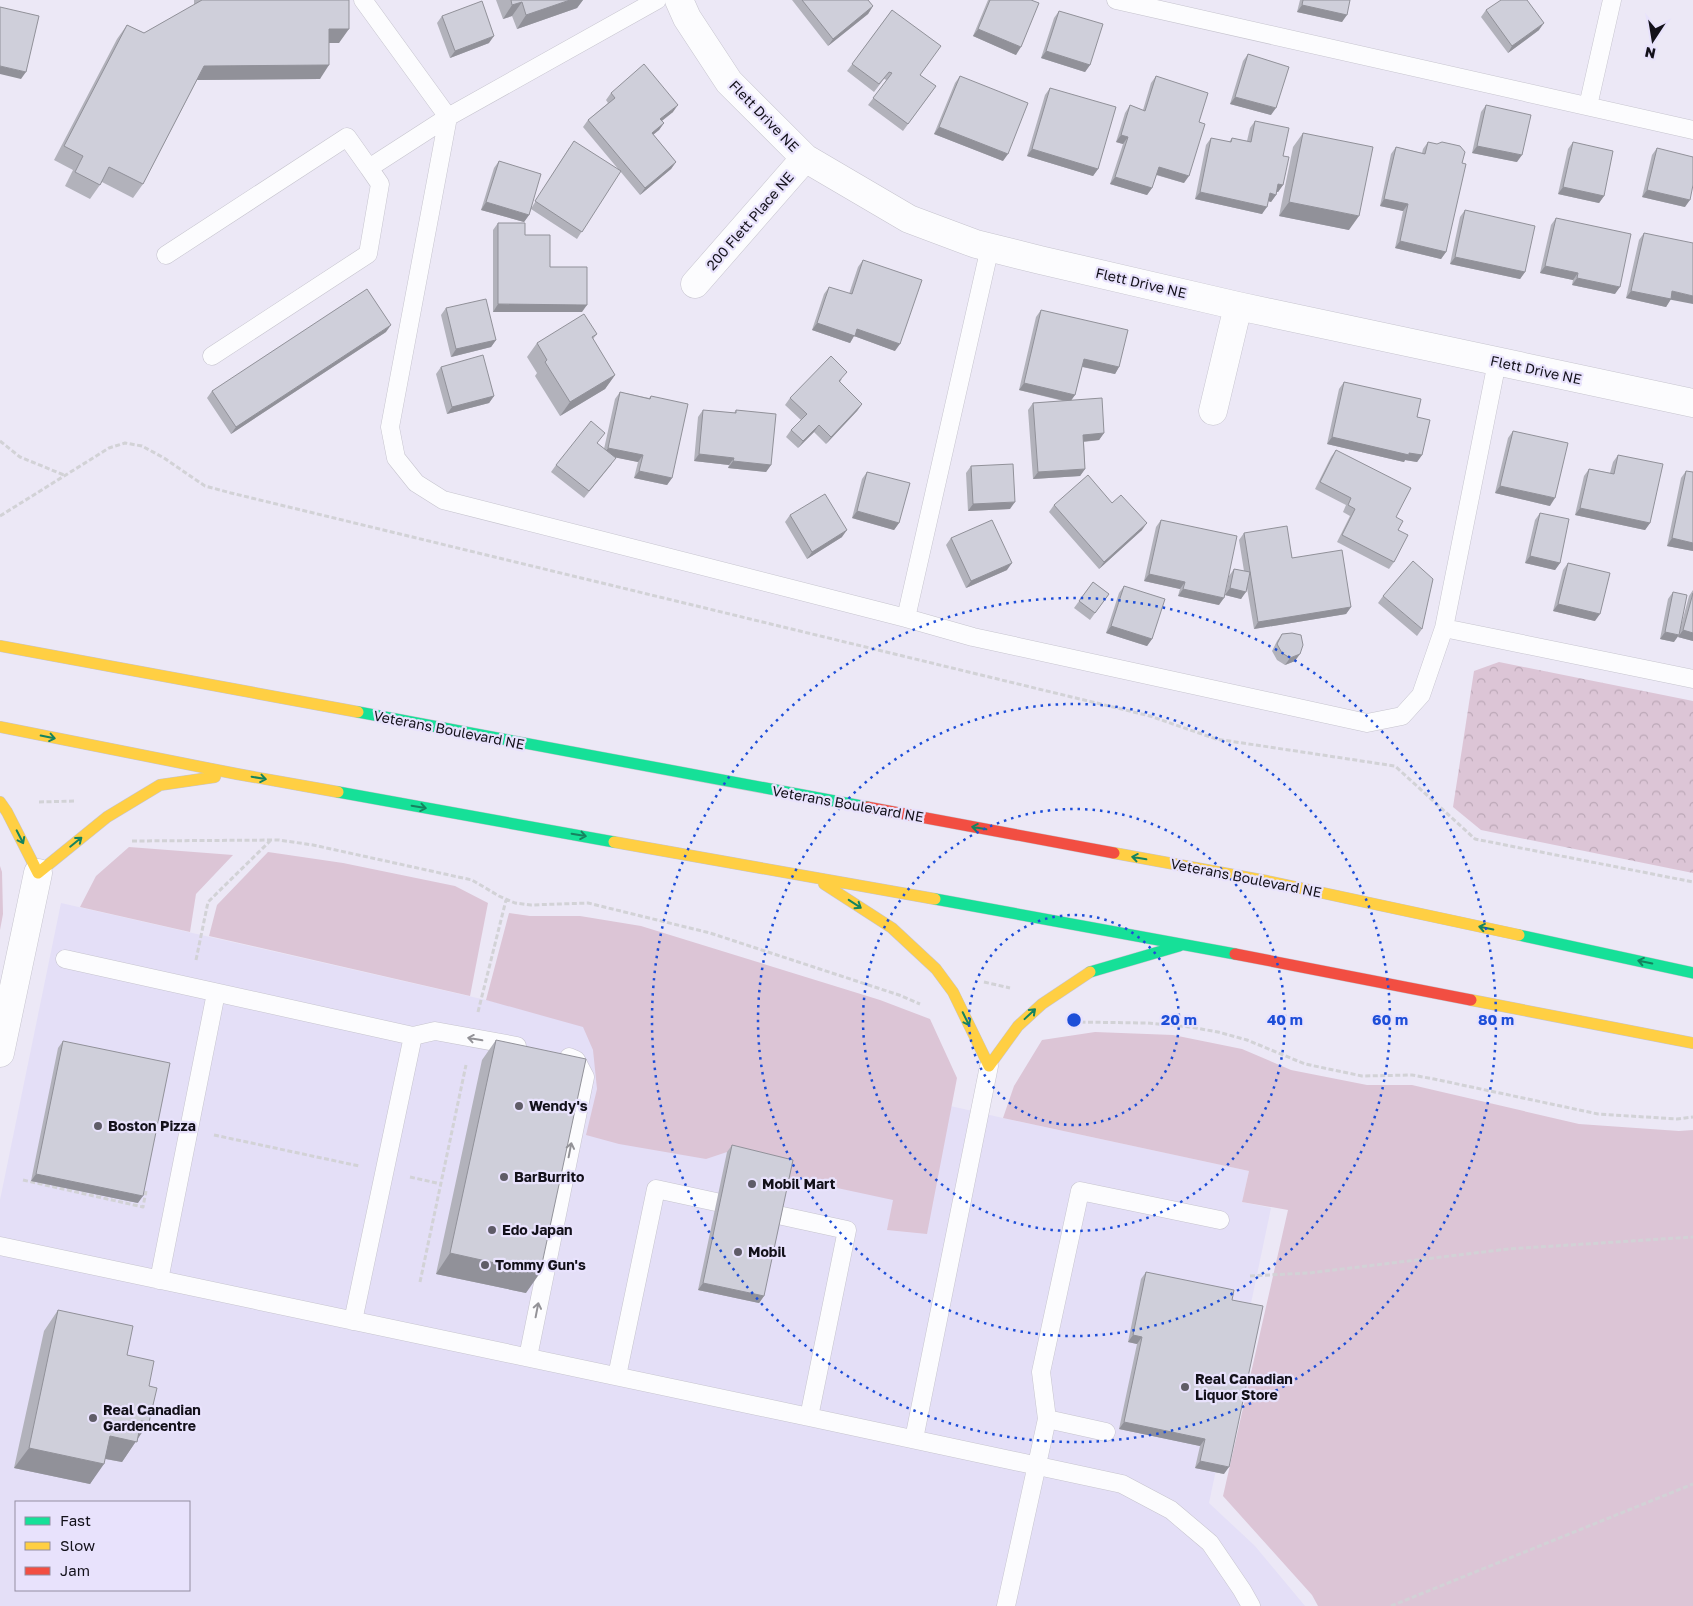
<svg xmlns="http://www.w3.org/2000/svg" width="1693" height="1606" font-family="'Golos Text',sans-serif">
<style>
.built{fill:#e4dff7;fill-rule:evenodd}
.green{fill:#dcc5d6}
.park{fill:url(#park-crowns)}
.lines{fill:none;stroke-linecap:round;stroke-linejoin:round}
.lane-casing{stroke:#c6c4ce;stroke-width:19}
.street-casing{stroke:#c6c4ce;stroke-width:29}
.fast-casing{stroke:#c6c4ce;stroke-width:12}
.slow-casing{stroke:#c6c4ce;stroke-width:12}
.jam-casing{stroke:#c6c4ce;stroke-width:12}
.path{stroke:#d2d2d6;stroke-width:3;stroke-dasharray:5 2.5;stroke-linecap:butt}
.lane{stroke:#fcfcfe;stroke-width:18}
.street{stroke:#fcfcfe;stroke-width:28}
.fast{stroke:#16e098;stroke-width:11}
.slow{stroke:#ffcf43;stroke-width:11}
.jam{stroke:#f24e42;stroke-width:11}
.wall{fill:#b2b2bb}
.shaded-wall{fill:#919199}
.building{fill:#cfcfda;stroke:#919199}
.oneway{stroke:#15835f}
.oneway2{stroke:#939297}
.ring{fill:none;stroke:#1d4ed8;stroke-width:2.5;stroke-dasharray:2.5 5}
.poi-dot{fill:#5f5c67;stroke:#e8e2fc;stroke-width:2}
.labels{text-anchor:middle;stroke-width:4.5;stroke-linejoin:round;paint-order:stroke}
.street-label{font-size:14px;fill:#13111a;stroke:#e8e2fc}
.poi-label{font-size:14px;font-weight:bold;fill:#13111a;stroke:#e8e2fc;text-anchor:start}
.centre{fill:#1d4ed8;stroke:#e8e2fc;stroke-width:2.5}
.ring-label{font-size:15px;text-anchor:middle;font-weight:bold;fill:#1d4ed8;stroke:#e8e2fc;stroke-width:4.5;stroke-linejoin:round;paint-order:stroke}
</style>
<defs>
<pattern id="park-crowns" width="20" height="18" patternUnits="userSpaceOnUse" patternTransform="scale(1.25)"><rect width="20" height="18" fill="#dcc5d6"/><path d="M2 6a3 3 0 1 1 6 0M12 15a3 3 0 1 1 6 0" fill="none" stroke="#bca8b7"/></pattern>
</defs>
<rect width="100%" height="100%" fill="#ece8f6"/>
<path class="built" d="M61 903 1003 1118 1249 1171 1242 1202 1271 1208 1209 1503 1255 1546 1305 1606H0V1200ZM16 1502H189V1590H16Z"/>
<path class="green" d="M129 847 233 855 196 894 190 932 80 907 96 876Z
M268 852 343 863 455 886 488 903 470 996 209 936 217 905Z
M0 866 2 872 3 914 0 930Z
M509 913 530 916H580L641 926 880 1000 930 1019 957 1078 927 1234 887 1230 893 1200 786 1177 727 1152 706 1159 619 1144 586 1135 597 1089 593 1050 583 1027 486 1000Z
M1095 1032 1173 1035 1242 1049 1291 1070 1367 1085H1412L1579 1124 1679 1131 1693 1130V1606H1318L1312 1595 1223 1496 1288 1210 1242 1202 1249 1171 1003 1118 1014 1086 1042 1040Z"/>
<path class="park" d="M1499 662 1693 701V873L1481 830 1453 807 1474 671Z"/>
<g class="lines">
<defs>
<path id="lane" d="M363 0 448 117 390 427 396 458 416 483 443 500 906 618
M1116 0 1693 130
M1588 106 1612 0
M990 247 906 618 973 637 1367 723 1402 716 1421 695 1444 628
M166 255 347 137 369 168 448 117 657 0
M212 356 368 254 380 184 369 168
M1497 362 1444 628 1693 679
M65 959 413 1036 435 1031 517 1046
M778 1215 847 1230 809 1417
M0 1246 809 1417 1122 1484 1171 1510 1210 1543 1242 1590 1251 1606
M159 1280 216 993
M353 1321 413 1036
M528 1357 585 1077 576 1060 569 1057
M617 1376 656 1189 716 1202
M1047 1419 1106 1432
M914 1439 989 1066
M1006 1606 1047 1419 1041 1372 1080 1191 1220 1220"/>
<path id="street" d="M679 0 687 18 729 82 805 158 909 219 976 244 1040 260 1238 306 1693 403
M695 284 805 158
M1213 411 1238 306
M0 1053 38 873"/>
<path id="fast" d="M358 712 867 807
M338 792 614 842
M935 899 1235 954
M1519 935 1693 973
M1090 972 1179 946"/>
<path id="slow" d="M0 646 358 712
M0 727 237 774 338 792
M0 802 7 812 38 873 107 817 160 785 215 777
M614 842 935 899
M1114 853 1267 881 1519 935
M824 884 892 928 936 969 953 992 989 1066 1018 1026 1042 1004 1090 972
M1471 1000 1693 1043"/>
<path id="jam" d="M867 807 1114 853
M1235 954 1471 1000"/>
</defs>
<use href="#lane" class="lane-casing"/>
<use href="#street" class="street-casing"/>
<use href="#fast" class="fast-casing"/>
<use href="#slow" class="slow-casing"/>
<use href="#jam" class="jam-casing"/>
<path class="path" d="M0 441 20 457 64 475
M0 516 109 448 125 443 142 446 164 458 205 486 231 493 1150 716 1216 739 1395 766 1475 839 1693 882
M39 802 75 801
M132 841 279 840 313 845 472 880 499 896 515 903 531 905 588 903 710 933 899 995 920 1004
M196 960 208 902 270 841
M984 982 1010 988
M478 1012 506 900
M1073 1022 1147 1023 1190 1027 1218 1032 1247 1040 1305 1064 1362 1076 1412 1075 1434 1079 1598 1114 1677 1119 1693 1117
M214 1135 359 1166
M410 1177 441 1184
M23 1180 143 1207 146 1191
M1250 1276 1309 1273 1508 1249 1693 1237
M420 1282 466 1065
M1391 1606 1693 1484"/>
<use href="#lane" class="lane"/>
<use href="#street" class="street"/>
<use href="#fast" class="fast"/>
<use href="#slow" class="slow"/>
<use href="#jam" class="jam"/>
</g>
<path class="wall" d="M194 0H349L339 43H329L320 79 197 80 143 184 133 198 102 182 90 199 65 186 73 170 54 160 117 39 127 25 144 33 194 5Z
M496 0H583L577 8 517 29 512 16 503 19Z
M792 0H868L873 6 868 14 828 46Z
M988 0H1031L1016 55 973 36Z
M1300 0H1350L1342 22 1297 12Z
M892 10 920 75 936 86 903 131 868 105 887 80 884 79 874 92 847 71Z
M1486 10 1539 30 1508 53 1481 17Z
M1059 11 1090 65 1085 72 1041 58 1054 18Z
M442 16 489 43 450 58 437 23Z
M1248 54 1271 115 1230 104 1243 61Z
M960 76 1003 161 934 134 955 83Z
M1156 76 1199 122 1184 183 1156 175 1152 188 1147 195 1110 184 1123 144 1116 142 1125 113 1130 105 1143 110 1151 83Z
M1050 88 1098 169 1093 176 1027 156 1045 95Z
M611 93 673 112 662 121 664 123 659 130 653 134 676 162 671 169 640 195 620 171 577 239 531 209 529 215 524 222 481 210 494 168 499 161 532 207 569 148 619 170 583 127 588 120 608 103 606 100Z
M1486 105 1517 162 1472 153 1481 112Z
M1255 121 1283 156V185L1278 192H1277L1276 195 1271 202 1268 201 1262 214 1195 199 1206 145 1211 138 1229 142 1232 138 1247 141 1250 128Z
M1303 133 1349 230 1279 216 1293 147Z
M1428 142 1446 252 1441 259 1395 248 1403 211 1380 206 1391 154 1396 147 1422 153 1423 149Z
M1573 142 1604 196 1599 203 1558 194 1568 149Z
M1657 148 1685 207 1642 197 1652 155Z
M1465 210 1525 272 1520 279 1450 264 1460 217Z
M1556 218 1615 294 1572 285 1573 280 1540 273 1551 225Z
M498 223 525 235 550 267 582 312H493V230Z
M1644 233 1671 299 1666 307 1626 298 1639 240Z
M863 260 895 351 854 336 850 343 812 330 824 294 829 287 849 294 858 267Z
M446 308 496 340 491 347 451 357 441 315Z
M1041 310 1119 367 1115 374 1082 367 1075 395 1071 400 1104 433 1099 440 1084 442 1085 469 1080 476 1033 479 1028 410 1033 403 1063 401 1019 390 1036 317Z
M386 332 231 434 207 398 212 391Z
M597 334 593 339 615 375 605 389 560 416 535 376 537 373 527 357 537 343Z
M441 367 494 396 489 403 447 414 436 374Z
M842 379 840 382 862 404 857 411 826 444 814 432 798 448 786 437 791 430 801 420 785 405 790 398Z
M1344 382 1417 417 1422 455 1417 462 1405 460 1404 462 1327 444 1339 389Z
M620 392 649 398 651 396 672 478 667 485 634 478 638 462 614 457 611 465 584 498 551 472 556 465 597 443 604 449 615 399Z
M703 410 734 413 736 410 771 465 766 472 728 468 729 465 694 461 698 417Z
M1513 431 1550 506 1495 493 1508 438Z
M1336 450 1396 517 1398 530 1394 562 1389 569 1337 542 1350 516 1343 512 1346 505 1315 489 1331 457Z
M1618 455 1650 523 1645 530 1575 515 1584 476 1589 469 1610 473 1613 462Z
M971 466 1010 509 968 511 966 473Z
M1686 471 1693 551 1667 546 1681 478Z
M867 472 899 523 894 530 852 518 862 479Z
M1112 503 1142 530 1099 569 1049 512 1054 505Z
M1540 513 1560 563 1555 570 1525 563 1535 520Z
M790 515 842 537 807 559 785 522Z
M1161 520 1219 605 1178 596 1180 589 1144 581 1156 527Z
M1244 533 1292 558 1351 607 1346 614 1254 629 1247 588 1241 599 1225 595 1229 576 1234 569 1244 571 1239 540Z
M951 538 1007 570 966 588 946 545Z
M1568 563 1595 621 1553 611 1563 570Z
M1093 582 1109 594 1090 620 1074 608Z
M1124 586 1152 639 1147 646 1106 633 1119 593Z
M1693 590V641L1678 637 1689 596Z
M1673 592 1674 642 1660 639 1668 599Z
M1383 596 1422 629 1417 636 1378 603Z
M1282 634 1295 661 1285 665 1277 660 1272 651 1277 641Z
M496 1040 526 1293 436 1274 482 1060Z
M63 1041 138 1203 31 1181 58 1048Z
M732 1145 764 1296 759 1303 698 1290 727 1152Z
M1146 1272 1232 1300 1224 1474 1195 1468 1200 1446 1119 1429 1137 1344 1128 1342 1141 1279Z
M58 1310 127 1355 149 1386V1422L122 1462 105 1459 90 1484 14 1468 44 1331Z"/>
<path class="shaded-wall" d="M570 0H583L577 8 517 29 526 15Z
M522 2 512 16 503 19 512 5Z
M1302 5 1347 15 1342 22 1297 12Z
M873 6 868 14 828 46 833 39Z
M1544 23 1539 30 1508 53 1512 46Z
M329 29H349L339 43H319Z
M978 29 1021 47 1016 55 973 36Z
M494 36 489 43 450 58 455 51Z
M1046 51 1090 65 1085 72 1041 58Z
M329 65 320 79 195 80 204 66Z
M0 66 26 72 21 79 0 74Z
M1235 97 1276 108 1271 115 1230 104Z
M678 105 673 112 655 126 660 119Z
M664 123 659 130 647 140 652 133Z
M939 127 1008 154 1003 161 934 134Z
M1121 135 1128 137 1123 144 1116 142Z
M1477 146 1522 155 1517 162 1472 153Z
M1032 149 1098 169 1093 176 1027 156Z
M676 162 671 169 640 195 645 188Z
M1159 167 1189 176 1184 183 1154 174Z
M1115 177 1152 188 1147 195 1110 184Z
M1278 184 1283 185 1278 192 1273 191Z
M1563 187 1604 196 1599 203 1558 194Z
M1647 190 1690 200 1685 207 1642 197Z
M1200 192 1267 207 1262 214 1195 199Z
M1270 193 1276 195 1271 202 1265 200Z
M1384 199 1408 204 1403 211 1380 206Z
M486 202 529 215 524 222 481 210Z
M1289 202 1359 216 1349 230 1279 216Z
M1400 241 1446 252 1441 259 1395 248Z
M1455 257 1525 272 1520 279 1450 264Z
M1545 266 1578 273 1573 280 1540 273Z
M1577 278 1620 287 1615 294 1572 285Z
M1631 291 1671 299 1666 307 1626 298Z
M1672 291 1693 296V304L1667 299Z
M498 304 587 305 582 312H493Z
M817 323 857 329 900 344 895 351 854 336 850 343 812 330Z
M391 325 386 332 231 434 236 427Z
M496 340 491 347 451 357 456 349Z
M1084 359 1119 367 1115 374 1079 366Z
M615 375 605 389 560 416 570 402Z
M1024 383 1075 395 1070 402 1019 390Z
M494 396 489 403 447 414 452 407Z
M862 404 857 411 826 444 831 437Z
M819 425 814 432 798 448 803 441Z
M1104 433 1099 440 1078 442 1083 435Z
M1332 437 1422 455 1417 462 1405 460 1404 462 1327 444Z
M608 448 643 455 638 462 603 455Z
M699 454 734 458 729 465 694 461Z
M733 461 771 465 766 472 728 468Z
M1085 469 1080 476 1033 479 1038 472Z
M639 471 672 478 667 485 634 478Z
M1500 486 1555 498 1550 506 1495 493Z
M1015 502 1010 509 968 511 973 504Z
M1580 508 1650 523 1645 530 1575 515Z
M857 511 899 523 894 530 852 518Z
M1147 523 1142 530 1099 569 1104 562Z
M847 530 842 537 807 559 812 552Z
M1672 538 1693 543V551L1667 546Z
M1530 556 1560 563 1555 570 1525 563Z
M1012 563 1007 570 966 588 971 581Z
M1149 574 1185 582 1180 589 1144 581Z
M1230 588 1246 592 1241 599 1225 595Z
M1183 589 1224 598 1219 605 1178 596Z
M1558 604 1600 614 1595 621 1553 611Z
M1351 607 1346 614 1254 629 1258 622Z
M1111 626 1152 639 1147 646 1106 633Z
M1683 630 1693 633V641L1678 637Z
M1665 632 1679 635 1674 642 1660 639Z
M1300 654 1295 661 1285 665 1290 658Z
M36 1174 143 1196 138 1203 31 1181Z
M450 1253 540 1273 526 1293 436 1274Z
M703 1283 764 1296 759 1303 698 1290Z
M1133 1335 1142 1337 1137 1344 1128 1342Z
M141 1421 149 1422 122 1462 96 1457 110 1436Z
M1124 1422 1205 1439 1200 1446 1119 1429Z
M29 1448 104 1464 90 1484 14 1468Z
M1200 1461 1229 1467 1224 1474 1195 1468Z"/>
<path class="building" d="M202 0H349V29H329V65L204 66 143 184 109 167 100 185 75 172 83 156 64 146 127 25 144 33Z
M511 0H570L526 15 522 2 512 5Z
M802 0H868L873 6 833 39Z
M990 0H1031L1039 3 1021 47 978 29Z
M1303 0H1350L1347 15 1302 5Z
M1501 0H1527L1544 23 1512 46 1486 10Z
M482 1 494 36 455 51 442 16Z
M0 7 39 16 26 72 0 66Z
M892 10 941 46 920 75 936 86 908 124 873 98 892 73 889 72 879 84 852 64Z
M1059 11 1103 24 1090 65 1046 51Z
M1248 54 1289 67 1276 108 1235 97Z
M644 64 678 105 660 119 664 123 652 133 676 162 645 188 588 120 615 98 611 93Z
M960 76 1028 103 1008 154 939 127Z
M1156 76 1208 93 1199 122 1205 124 1189 176 1159 167 1152 188 1115 177 1128 137 1121 135 1130 105 1145 111Z
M1050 88 1116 107 1098 169 1032 149Z
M1486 105 1531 115 1522 155 1477 146Z
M1255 121 1289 128 1283 156 1289 157 1283 185 1278 184 1276 195 1270 193 1267 207 1200 192 1211 138 1231 142 1232 138 1251 142Z
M1303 133 1373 147 1359 216 1289 202Z
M574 141 621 171 582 232 535 201Z
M1428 142 1437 144 1442 142 1460 146 1465 152 1462 163 1466 164 1446 252 1400 241 1408 204 1384 199 1396 147 1425 154Z
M1573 142 1613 151 1604 196 1563 187Z
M1657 148 1693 157V185L1690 200 1647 190Z
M499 161 541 174 529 215 486 202Z
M1465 210 1535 226 1525 272 1455 257Z
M1556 218 1631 234 1620 287 1577 278 1578 273 1545 266Z
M498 223H525V235H550V267H587V305L498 304Z
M1644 233 1693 243V296L1672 291 1671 299 1631 291Z
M863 260 922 280 900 344 857 329 855 336 817 323 829 287 852 294Z
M367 289 391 325 236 427 212 391Z
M486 299 496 340 456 349 446 308Z
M1041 310 1128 330 1119 367 1084 359 1075 395 1024 383Z
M584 314 597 334 592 337 615 375 570 402 545 362 547 360 537 343Z
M483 355 494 396 452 407 441 367Z
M831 356 847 372 839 381 862 404 831 437 819 425 803 441 791 430 807 414 790 398Z
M1344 382 1421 399 1417 417 1430 420 1422 455 1409 453V455L1332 437Z
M620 392 650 399 651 396 688 404 672 478 639 471 643 455 608 448Z
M1102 398 1104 433 1083 435 1085 469 1038 472 1033 403Z
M703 410 736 413V410L776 414 771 465 733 461 734 458 699 454Z
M591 421 605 433 597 443 616 458 589 491 556 465Z
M1513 431 1568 443 1555 498 1500 486Z
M1336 450 1411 488 1396 517 1403 521 1398 530 1408 535 1394 562 1342 535 1355 509 1348 505 1351 498 1320 482Z
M1618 455 1663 464 1650 523 1580 508 1589 469 1614 474Z
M1013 464 1015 502 973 504 971 466Z
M1686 471 1693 472V543L1672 538Z
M867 472 910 483 899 523 857 511Z
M1088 475 1112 503 1121 495 1147 523 1104 562 1054 505Z
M825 494 847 530 812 552 790 515Z
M1540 513 1569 519 1560 563 1530 556Z
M992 520 1012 563 971 581 951 538Z
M1161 520 1237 536 1224 598 1183 589 1185 582 1149 574Z
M1287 526 1292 558 1342 550 1351 607 1258 622 1244 533Z
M1413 561 1433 579 1422 629 1383 596Z
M1568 563 1610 573 1600 614 1558 604Z
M1234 569 1250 572 1246 592 1230 588Z
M1093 582 1109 594 1095 613 1079 601Z
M1124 586 1165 599 1152 639 1111 626Z
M1673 592 1687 595 1679 635 1665 632Z
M1693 593V633L1683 630Z
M1292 633 1301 635 1303 645 1300 654 1290 658 1282 653 1277 644 1282 634Z
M496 1040 586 1059 540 1273 450 1253Z
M63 1041 170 1063 143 1196 36 1174Z
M732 1145 793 1160 764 1296 703 1283Z
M1146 1272 1234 1290 1232 1300 1263 1306 1229 1467 1200 1461 1205 1439 1124 1422 1142 1337 1133 1335Z
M58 1310 133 1326 127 1355 154 1361 149 1386 157 1388 149 1422 141 1421 137 1442 110 1436 104 1464 29 1448Z"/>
<defs><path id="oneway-shaft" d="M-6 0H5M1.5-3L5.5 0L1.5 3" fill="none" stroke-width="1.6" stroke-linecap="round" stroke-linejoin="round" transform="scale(1.25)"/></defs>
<g class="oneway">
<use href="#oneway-shaft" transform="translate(48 737) rotate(11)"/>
<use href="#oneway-shaft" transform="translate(259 778) rotate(10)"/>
<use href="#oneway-shaft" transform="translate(419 807) rotate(10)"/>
<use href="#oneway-shaft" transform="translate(979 828) rotate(-170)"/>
<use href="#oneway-shaft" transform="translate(579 835) rotate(10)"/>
<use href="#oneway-shaft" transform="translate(20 837) rotate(63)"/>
<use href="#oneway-shaft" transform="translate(76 842) rotate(-39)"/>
<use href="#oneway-shaft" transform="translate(1139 858) rotate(-170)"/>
<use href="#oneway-shaft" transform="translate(855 904) rotate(33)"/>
<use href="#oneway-shaft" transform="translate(1486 928) rotate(-168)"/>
<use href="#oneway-shaft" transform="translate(1645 962) rotate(-168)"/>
<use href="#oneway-shaft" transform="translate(1030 1014) rotate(-43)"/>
<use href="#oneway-shaft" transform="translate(966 1019) rotate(64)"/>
</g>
<g class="oneway2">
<use href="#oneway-shaft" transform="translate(475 1039) rotate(-170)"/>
<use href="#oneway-shaft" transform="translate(570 1150) rotate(-79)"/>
<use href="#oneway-shaft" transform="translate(537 1310) rotate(-79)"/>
</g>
<g class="ring">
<circle cx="1074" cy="1020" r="105"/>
<circle cx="1074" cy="1020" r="211"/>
<circle cx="1074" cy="1020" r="316"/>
<circle cx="1074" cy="1020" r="422"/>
</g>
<g class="poi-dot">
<circle cx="519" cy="1106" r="5"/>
<circle cx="98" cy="1126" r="5"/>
<circle cx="504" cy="1177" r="5"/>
<circle cx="752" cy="1184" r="5"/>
<circle cx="492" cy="1230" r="5"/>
<circle cx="738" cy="1252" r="5"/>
<circle cx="485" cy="1265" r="5"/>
<circle cx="1185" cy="1387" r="5"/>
<circle cx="93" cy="1418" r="5"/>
</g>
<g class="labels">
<g class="street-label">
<text transform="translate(764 116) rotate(46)" y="5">Flett Drive NE</text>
<text transform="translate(750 221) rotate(-49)" y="5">200 Flett Place NE</text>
<text transform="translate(1141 283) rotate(13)" y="5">Flett Drive NE</text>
<text transform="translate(1536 370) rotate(12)" y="5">Flett Drive NE</text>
<text transform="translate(449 730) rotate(11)" y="5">Veterans Boulevard NE</text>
<text transform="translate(848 804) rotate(10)" y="5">Veterans Boulevard NE</text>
<text transform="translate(1246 878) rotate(11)" y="5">Veterans Boulevard NE</text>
</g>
<g class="poi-label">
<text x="529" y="1111">Wendy's</text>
<text x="108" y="1131">Boston Pizza</text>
<text x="514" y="1182">BarBurrito</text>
<text x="762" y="1189">Mobil Mart</text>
<text x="502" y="1235">Edo Japan</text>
<text x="748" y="1257">Mobil</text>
<text x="495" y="1270">Tommy Gun's</text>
<text x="1195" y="1384">Real Canadian<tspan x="1195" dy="16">Liquor Store</tspan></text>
<text x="103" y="1415">Real Canadian<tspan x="103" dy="16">Gardencentre</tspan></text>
</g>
</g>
<circle cx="1074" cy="1020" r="8" class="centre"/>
<g class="ring-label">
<text x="1179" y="1025">20 m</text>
<text x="1285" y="1025">40 m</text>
<text x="1390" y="1025">60 m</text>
<text x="1496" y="1025">80 m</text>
</g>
<rect x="15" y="1501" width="175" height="90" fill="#e8e2fc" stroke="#938ea2"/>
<rect x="25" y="1517" width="25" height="8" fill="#16e098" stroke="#938ea2"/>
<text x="60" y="1526" font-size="15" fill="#13111a">Fast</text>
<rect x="25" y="1542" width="25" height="8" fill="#ffcf43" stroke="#938ea2"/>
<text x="60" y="1551" font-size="15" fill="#13111a">Slow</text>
<rect x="25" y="1567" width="25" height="8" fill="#f24e42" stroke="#938ea2"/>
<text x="60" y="1576" font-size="15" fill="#13111a">Jam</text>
<g transform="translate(1653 40) rotate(192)" stroke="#e8e2fc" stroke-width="4" paint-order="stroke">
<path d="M0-4L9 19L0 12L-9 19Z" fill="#13111a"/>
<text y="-8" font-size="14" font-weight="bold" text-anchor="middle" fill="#13111a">N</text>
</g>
</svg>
